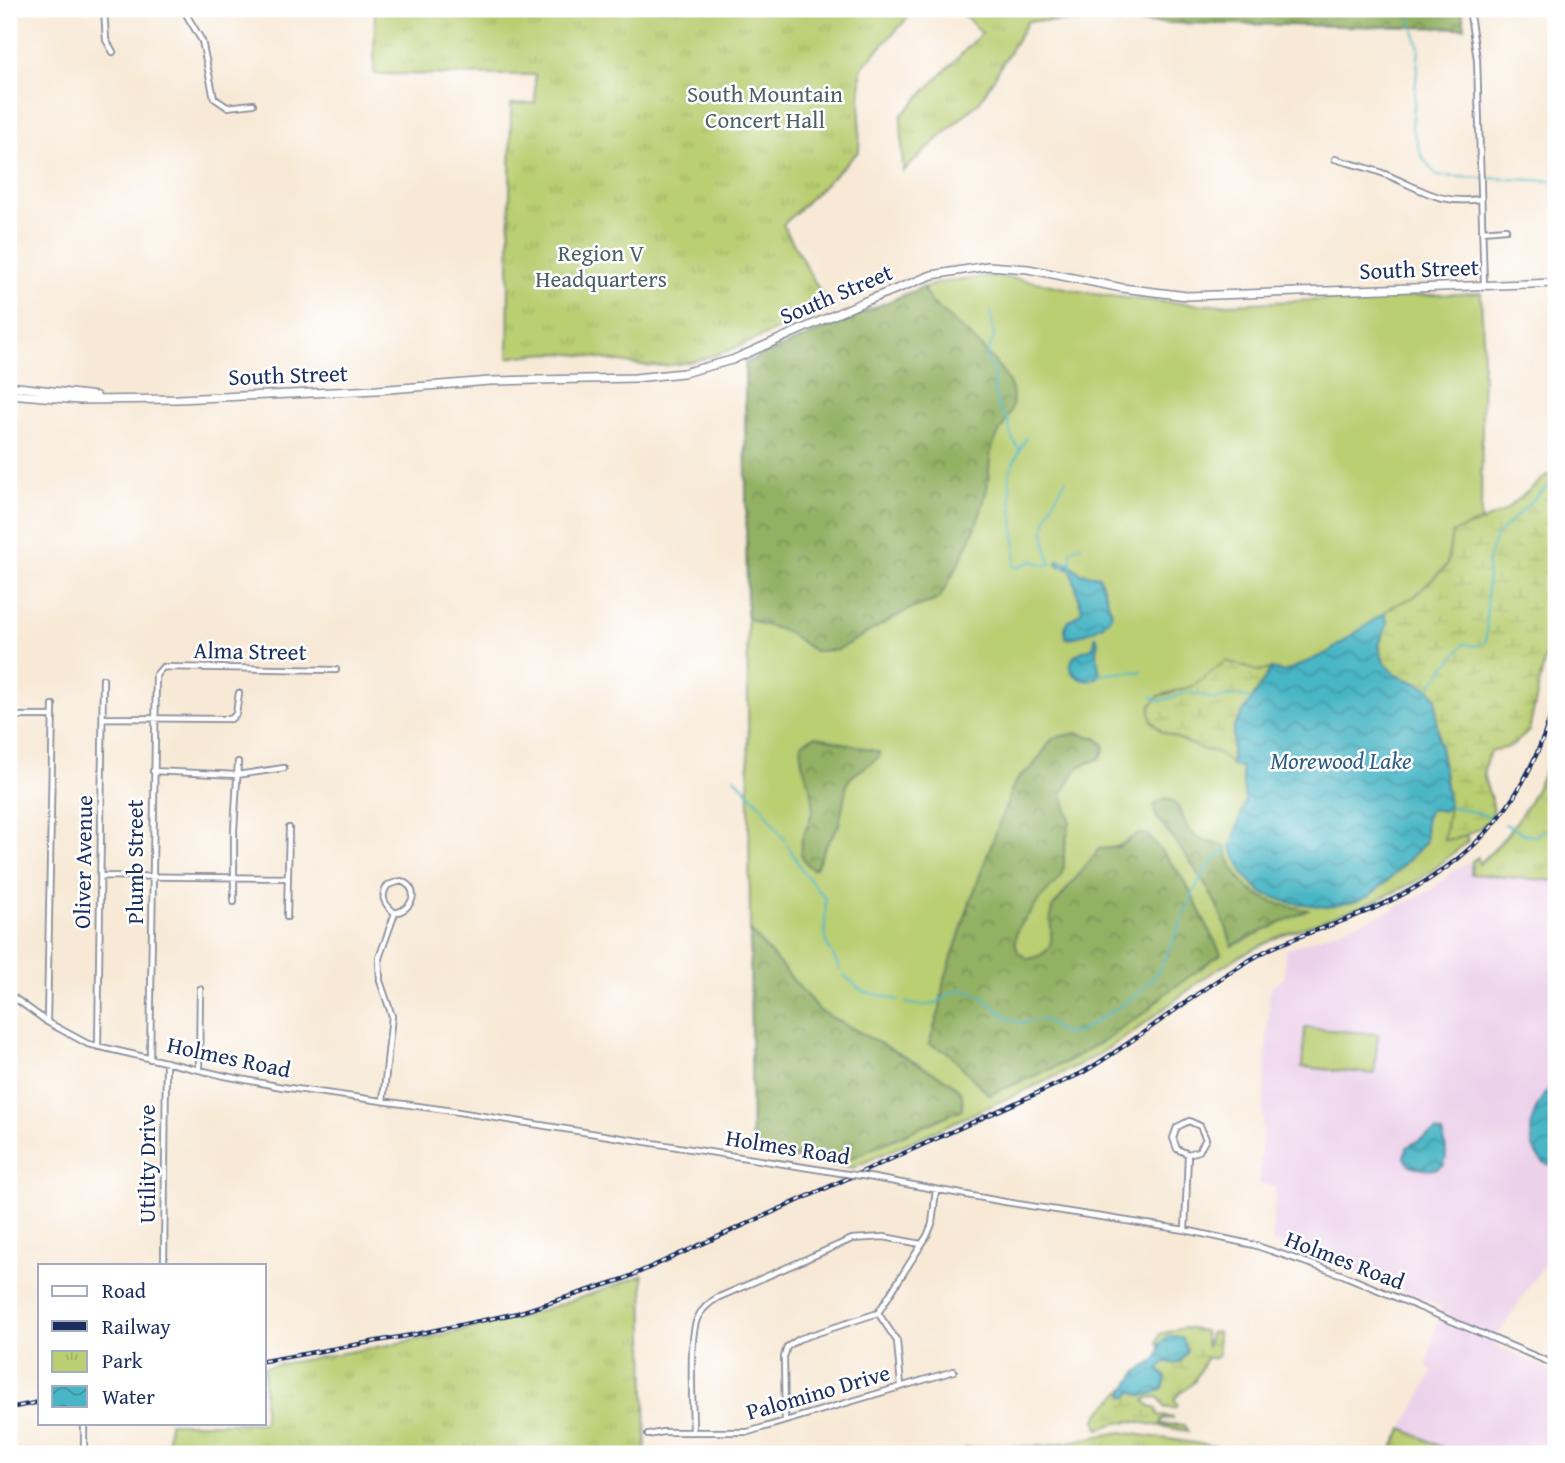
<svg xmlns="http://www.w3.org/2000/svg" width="1565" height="1463" font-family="'Gentium Book Plus',serif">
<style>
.built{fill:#ecd1ea}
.green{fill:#bace72;stroke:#6a7e68;stroke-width:2}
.forest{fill:url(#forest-crowns);stroke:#577061;stroke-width:2}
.wetland{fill:url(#wetland-marsh);stroke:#6a7e68;stroke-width:2}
.park{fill:url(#park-tufts);stroke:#6a7e68;stroke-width:2}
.water{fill:url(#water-waves);stroke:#327292;stroke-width:2}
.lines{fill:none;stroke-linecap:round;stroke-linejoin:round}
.stream{stroke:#49b6c5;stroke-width:2}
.minor-casing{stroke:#898c9a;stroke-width:8}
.highway-casing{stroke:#898c9a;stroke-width:10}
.minor{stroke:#fff;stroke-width:4.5}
.highway{stroke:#fff;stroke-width:7}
.rail-casing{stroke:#1b2f5e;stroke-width:4.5}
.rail{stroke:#fff;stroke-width:2;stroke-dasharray:5;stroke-linecap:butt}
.minor-bridge-casing{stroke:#898c9a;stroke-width:8;stroke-linecap:butt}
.minor-bridge{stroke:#fff;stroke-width:4.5}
.labels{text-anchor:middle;stroke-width:5;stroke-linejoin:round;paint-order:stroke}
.park-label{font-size:23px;fill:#4b5f64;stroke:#fff}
.street-label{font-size:23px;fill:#1b2f5e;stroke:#fff}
.water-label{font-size:24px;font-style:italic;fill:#2b5e82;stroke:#fff}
</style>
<defs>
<pattern id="forest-crowns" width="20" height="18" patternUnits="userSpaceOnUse" patternTransform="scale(1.75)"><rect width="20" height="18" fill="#93b164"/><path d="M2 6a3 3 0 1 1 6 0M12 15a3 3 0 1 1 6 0" fill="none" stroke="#779056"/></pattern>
<pattern id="wetland-marsh" width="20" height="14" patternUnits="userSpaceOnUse" patternTransform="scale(1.75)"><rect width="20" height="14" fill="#bace72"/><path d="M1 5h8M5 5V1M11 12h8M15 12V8" fill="none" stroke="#9fb165"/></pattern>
<pattern id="park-tufts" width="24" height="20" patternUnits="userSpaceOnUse" patternTransform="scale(1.75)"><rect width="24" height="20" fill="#bace72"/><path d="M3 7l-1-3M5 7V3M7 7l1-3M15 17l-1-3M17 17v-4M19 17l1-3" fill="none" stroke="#9fb165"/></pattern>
<pattern id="water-waves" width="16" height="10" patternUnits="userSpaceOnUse" patternTransform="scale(1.75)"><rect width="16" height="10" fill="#49b6c5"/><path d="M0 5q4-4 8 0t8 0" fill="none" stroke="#3c94a3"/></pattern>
</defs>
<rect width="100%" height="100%" fill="#fff"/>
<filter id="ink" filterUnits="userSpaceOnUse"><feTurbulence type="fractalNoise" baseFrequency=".0143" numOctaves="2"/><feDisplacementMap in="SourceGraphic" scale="14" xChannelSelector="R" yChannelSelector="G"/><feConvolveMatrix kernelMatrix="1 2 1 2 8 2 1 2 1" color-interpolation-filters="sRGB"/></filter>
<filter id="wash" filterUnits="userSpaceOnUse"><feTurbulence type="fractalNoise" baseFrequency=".00686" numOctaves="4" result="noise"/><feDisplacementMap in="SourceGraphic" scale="28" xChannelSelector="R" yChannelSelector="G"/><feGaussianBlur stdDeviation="1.57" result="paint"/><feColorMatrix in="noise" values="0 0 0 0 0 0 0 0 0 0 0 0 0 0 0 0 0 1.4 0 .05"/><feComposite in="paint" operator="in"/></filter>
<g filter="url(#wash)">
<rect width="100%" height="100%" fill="#f7e9d6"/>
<path class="built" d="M1472 861 1471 874 1556 881V1260L1542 1267 1500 1332 1494 1345 1556 1373V1428L1537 1454H1457L1403 1429 1433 1372 1427 1366 1441 1306 1272 1242 1275 1187 1259 1184 1270 988 1284 978 1285 950 1387 912 1430 891 1456 869Z"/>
<path class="green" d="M989 276C1023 277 1056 287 1090 293 1129 300 1168 302 1207 305L1481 293 1483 338 1478 775 1451 780 1468 841 1432 871 1415 882 1371 903 1280 936 1238 957 1207 976 1132 1033 1093 1058 1046 1081 852 1168 752 1152 745 363 918 289 939 283Z
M1305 1028 1378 1034 1374 1074 1302 1067Z"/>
<path class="forest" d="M1056 9H1462L1465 28 1046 21Z
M923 287 929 300C952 321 1005 362 1012 391 1017 414 1000 426 993 445 988 459 990 474 987 488 979 527 960 563 940 597L934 601 908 610 837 650 815 651 785 631 758 623 747 618 745 363Z
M1077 733 1096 738 1104 745C1104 766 1088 758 1077 769 1071 776 1067 786 1062 794L1070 820 1064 852V866L1060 878 1042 897 1017 930 1015 942 1018 952 1028 959C1064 952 1046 931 1052 908L1099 849C1104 848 1111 849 1116 847 1129 844 1133 830 1148 835L1177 870 1190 891 1221 954 1162 996 1147 1011 1118 1030 1111 1037 1064 1063 989 1095 949 1053 929 1044 940 1009 943 985 970 902 1014 784 1019 777 1033 766 1053 738Z
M815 736 879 752 880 756 850 778 847 784 839 825 824 849 816 868 812 869C787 849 810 829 813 808 815 785 797 768 802 743Z
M1166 798C1194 810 1170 839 1225 846 1238 893 1264 903 1308 910L1232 946C1219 896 1189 859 1157 818L1154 808 1155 804Z
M750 930 820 1011 944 1078C958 1089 965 1089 962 1109L835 1165 752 1152Z"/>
<path class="wetland" d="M1547 475 1556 476V616L1552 626 1529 731 1512 746 1491 752C1467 786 1514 805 1481 827 1469 835 1458 839 1444 840L1449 805 1437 726 1436 697 1429 688 1396 675 1383 661 1379 644 1388 623 1384 613 1393 606 1414 597 1447 565 1452 533 1502 513Z
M1226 661 1257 671 1271 669 1234 727 1231 764C1222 756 1216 749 1204 750L1161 731 1152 721 1150 713 1151 705 1159 696 1193 686Z
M1183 1328 1204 1331 1207 1348 1210 1333 1217 1332 1219 1355 1216 1358H1206L1194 1382 1176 1397 1174 1400 1178 1405 1175 1408H1165L1159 1397 1148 1398 1145 1401 1150 1407 1157 1409 1158 1415 1174 1418 1162 1419 1161 1424 1184 1425 1188 1431 1133 1421 1116 1423 1099 1429 1096 1420 1100 1412 1124 1389 1123 1396 1133 1391C1144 1399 1156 1384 1166 1377L1159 1369 1164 1361 1170 1363 1182 1360 1187 1348 1160 1344 1159 1347 1157 1342 1160 1334Z"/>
<path class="park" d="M375 9H916L861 68 859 151 783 225 828 306C776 329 714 365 657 366 628 366 601 357 572 354 551 352 529 354 508 358L511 104 535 103V75L374 74Z
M958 9H1056L1046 21H1028L980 101 903 171 901 116 982 33Z
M1556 735V881L1471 874 1472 861 1478 857 1479 864C1516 831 1545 783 1556 735Z
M643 1275 646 1454H167L169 1423H264V1367C350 1351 437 1339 522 1316 563 1305 603 1290 643 1275Z
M1403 1429 1457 1454H1389Z
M1121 1432 1228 1448 1225 1454H965V1448L1047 1446Z"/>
<path class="water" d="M1058 560 1069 563 1080 573 1099 576 1112 613C1107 629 1084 633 1070 639L1066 638C1061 621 1073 620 1082 611L1071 569 1057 565Z
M1384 613 1388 623 1379 644 1383 661 1396 675 1429 688 1436 698 1437 726 1449 806 1443 811 1431 809C1421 821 1428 830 1425 843L1392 877 1369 896 1354 902 1326 907 1288 902 1262 893 1245 876 1231 848 1245 802 1241 767 1231 766 1234 727 1271 669 1284 672 1327 653Z
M1096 635 1098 642 1096 651 1100 675C1091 684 1080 681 1072 672 1067 656 1080 651 1093 648Z
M1556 1080V1167C1528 1162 1527 1129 1537 1107 1541 1097 1549 1088 1556 1080Z
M1436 1131 1442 1133C1446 1144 1448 1154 1444 1165 1432 1173 1419 1169 1408 1164L1404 1156 1407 1147Z
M1169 1336H1176L1183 1339 1187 1352 1180 1362 1175 1364 1166 1361 1159 1369 1166 1379 1163 1388C1153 1395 1142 1399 1133 1391L1128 1397H1125L1124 1391C1129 1386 1130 1382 1134 1377 1145 1360 1159 1369 1160 1344Z"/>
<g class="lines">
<path class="stream" d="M1408 9 1419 48 1412 127 1422 157 1437 176 1556 181
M991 312 994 336 986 358 994 371V390L999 409 1009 422 1011 436 1020 451
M1013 464 1026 438
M1012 467 1009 476 1016 550 1014 567 1017 568 1032 561 1047 565 1052 564
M1051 564C1038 530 1047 509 1066 480
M1071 565V551L1081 544
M1099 675C1115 672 1127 673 1143 671
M1429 688 1464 644 1477 646 1486 641 1488 560 1496 536 1544 489 1556 481
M1151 696 1160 701 1189 692 1213 699 1237 696 1251 699
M734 777 762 806 785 841
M1449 806 1493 817
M1505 824 1527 835 1535 836 1556 824
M787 844 804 873 825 898C827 916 821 936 831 952
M833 955 840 970
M844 975 862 991 898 1000
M906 1003C921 1007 934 1007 947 996 952 993 955 990 962 990 984 990 998 1017 1018 1022 1026 1024 1036 1019 1045 1020 1050 1023 1057 1031 1062 1033 1074 1038 1092 1024 1101 1018 1125 1003 1146 991 1161 966 1180 935 1197 860 1231 848"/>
</g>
</g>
<g filter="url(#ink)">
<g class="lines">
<defs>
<path id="minor" d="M104 9 106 40 113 52
M183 9 202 41 214 98 227 107 253 104
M1469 9 1477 59 1484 285
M1555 9V10
M1335 159C1351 164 1367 167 1382 173 1421 188 1437 205 1480 199
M1482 231 1506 229
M103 718 231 719 236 714 239 693
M9 724 12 718 17 716H52
M153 771 237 775 284 768
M100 876 288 878
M234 902V831L238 762
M287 917 289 828
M9 994 49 1023 88 1044 225 1076 282 1087 446 1110 847 1174
M47 1022 53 705
M98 1047 103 679
M150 1059 156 675 163 667 336 670
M199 1070 200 989
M383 1101 392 1016 380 981 379 958 395 913C385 905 379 897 388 885L401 881C421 889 413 909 395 913
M863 1176 1005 1202 1185 1230 1254 1245 1343 1275 1556 1365
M1185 1230 1188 1154 1177 1149 1173 1138 1177 1127 1189 1121 1200 1126 1206 1139 1199 1151 1188 1154
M164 1265 166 1062
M901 1386 897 1341 878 1313 927 1236 932 1224 936 1190
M785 1421 784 1357 787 1347 799 1339 878 1313
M693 1431C693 1406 688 1336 698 1317 702 1309 709 1303 717 1298L852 1239 884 1237 921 1244
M648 1435 663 1432H748L954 1371
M84 1454V1423"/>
<path id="highway" d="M9 386 96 396
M9 394 79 400 178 399 377 390 490 381 635 378 683 373 732 360 861 303 932 275 988 266 1028 269 1122 288 1187 296 1556 283"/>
</defs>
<use href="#minor" class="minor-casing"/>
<use href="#highway" class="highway-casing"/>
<use href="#minor" class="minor"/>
<use href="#highway" class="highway"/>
<defs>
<path id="rail" d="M264 1361 417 1334 518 1313 624 1279 1082 1073C1145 1036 1200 987 1264 952 1292 937 1323 929 1353 917 1463 874 1527 812 1556 696
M9 1408 40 1402"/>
</defs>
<use href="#rail" class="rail-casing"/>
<use href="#rail" class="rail"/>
<defs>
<path id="minor-bridge" d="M847 1174 863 1176"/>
</defs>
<use href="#minor-bridge" class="minor-bridge-casing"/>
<use href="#minor-bridge" class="minor-bridge"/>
</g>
</g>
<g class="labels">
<g class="park-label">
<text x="765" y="102">South Mountain<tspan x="765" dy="26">Concert Hall</tspan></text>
<text x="601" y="261">Region V<tspan x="601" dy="26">Headquarters</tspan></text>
</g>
<g class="street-label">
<text transform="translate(1419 269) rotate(-2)" y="8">South Street</text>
<text transform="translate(836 294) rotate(-23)" y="8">South Street</text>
<text transform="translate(288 375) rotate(-2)" y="8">South Street</text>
<text transform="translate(250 651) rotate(1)" y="8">Alma Street</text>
<text transform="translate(83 862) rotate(-89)" y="8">Oliver Avenue</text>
<text transform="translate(135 862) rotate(-90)" y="8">Plumb Street</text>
<text transform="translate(229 1057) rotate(12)" y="8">Holmes Road</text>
<text transform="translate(788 1147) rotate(9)" y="8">Holmes Road</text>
<text transform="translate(147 1164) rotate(-90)" y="8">Utility Drive</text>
<text transform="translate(1345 1260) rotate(21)" y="8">Holmes Road</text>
<text transform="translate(818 1392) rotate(-16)" y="8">Palomino Drive</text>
</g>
<g class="water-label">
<text x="1341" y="769">Morewood Lake</text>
</g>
</g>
<rect width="1565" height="1463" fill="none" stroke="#fff" stroke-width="35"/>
<rect x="38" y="1264" width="228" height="161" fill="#ffffff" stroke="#a4acbf" stroke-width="2"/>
<rect x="52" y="1286" width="35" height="10" fill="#ffffff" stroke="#a4acbf" stroke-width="2"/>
<text x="102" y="1298" font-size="21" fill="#1b2f5e">Road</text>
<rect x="52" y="1321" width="35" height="10" fill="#1b2f5e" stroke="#a4acbf" stroke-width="2"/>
<text x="102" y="1334" font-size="21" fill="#1b2f5e">Railway</text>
<rect x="52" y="1351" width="35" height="21" fill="url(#park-tufts)" stroke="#a4acbf" stroke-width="2"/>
<text x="102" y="1368" font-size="21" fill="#1b2f5e">Park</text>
<rect x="52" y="1386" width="35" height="21" fill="url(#water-waves)" stroke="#a4acbf" stroke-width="2"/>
<text x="102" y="1404" font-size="21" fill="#1b2f5e">Water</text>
</svg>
